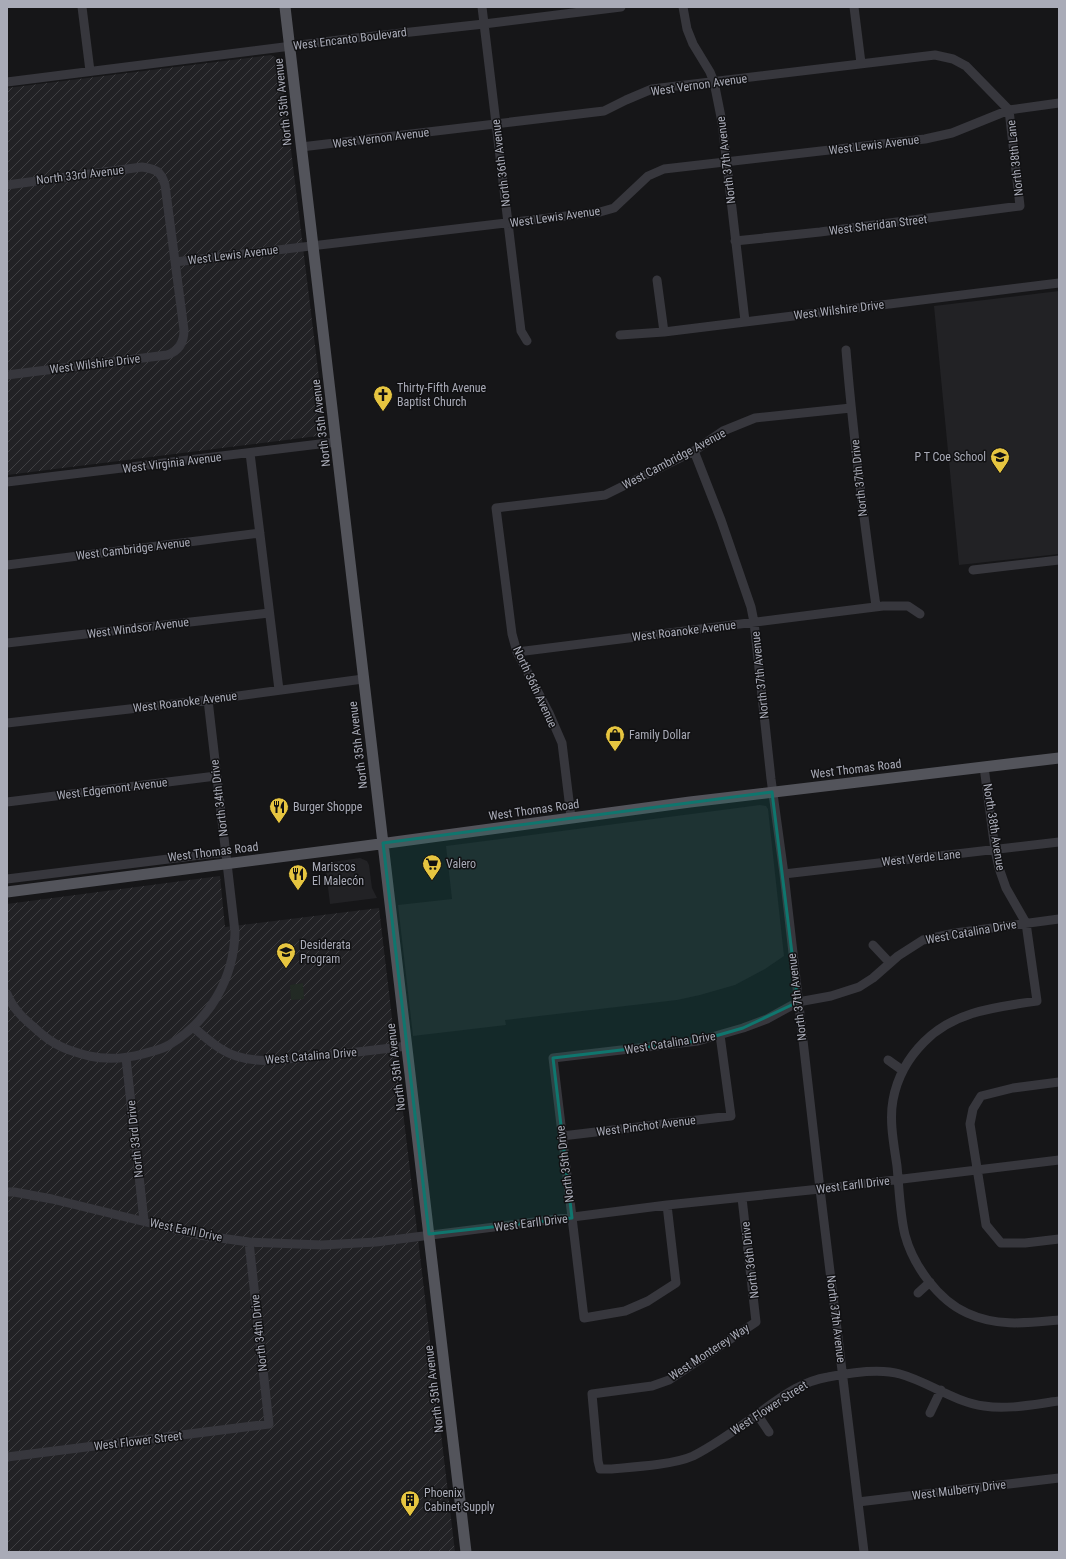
<svg xmlns="http://www.w3.org/2000/svg" width="1066" height="1559" font-family="'Roboto Condensed',sans-serif">
<style>
.built{fill:#222225}
.industrial{fill:url(#industrial-furrows)}
.pitch{fill:#222a24}
.lines{fill:none;stroke-linecap:round;stroke-linejoin:round}
.minor{stroke:#37373d;stroke-width:9}
.major{stroke:#53545b;stroke-width:11}
.marked{fill:#0f766e;fill-opacity:0.2;stroke:#0f766e;stroke-width:3;stroke-linejoin:round}
.labels{text-anchor:middle;stroke-width:3;stroke-linejoin:round;paint-order:stroke}
.street-label{font-size:12px;fill:#a9abb7;stroke:#111113}
.poi-label{font-size:12px;fill:#a9abb7;stroke:#111113;text-anchor:start}
</style>
<defs>
<pattern id="industrial-furrows" width="10" height="10" patternUnits="userSpaceOnUse"><rect width="10" height="10" fill="#222225"/><path d="M-1 1l2-2M0 10L10 0M9 11l2-2" fill="none" stroke="#3f3f42"/></pattern>
</defs>
<rect width="100%" height="100%" fill="#161618"/>
<path class="built" d="M1059 291V554L959 565 934 306Z
M760 805 766 806 768 809 784 956 765 969 735 985 700 995 677 1000 505 1020 506 1025 413 1036 398 905 452 899 446 846Z
M360 858 367 861 369 865 372 888 377 898 330 904 325 863Z"/>
<path class="industrial" d="M271 55 280 60 326 435 7 475V88Z
M220 876 225 927 379 908 455 1552H7V904Z"/>
<path class="pitch" d="M303 983 304 999 291 1000 290 985Z"/>
<g class="lines">
<path class="minor" d="M82 7 90 71
M482 7 521 331 527 341
M683 7 687 29 693 44 710 72 714 82 722 122 745 321
M854 7 861 63
M7 82 347 39 484 24 621 7
M301 147 604 111 626 100 652 89 935 55 953 59 966 66 1009 110 1020 206 820 232 735 241
M7 185 142 167C156 169 161 171 165 185L184 330C184 342 179 351 167 355L7 375
M175 262 600 212 614 208 648 176 664 169 925 139 952 133 1009 110 1059 103
M657 280 664 332
M620 335 664 332 1059 283
M846 350C853 436 864 521 876 606
M694 451 721 520 751 607 754 622 771 779 784 874 820 1189 864 1552
M250 453 279 690
M7 482 336 442
M7 565 260 533
M973 570 1059 560
M7 643 269 613
M517 652 827 613 883 606H908L920 614
M7 723 208 700 363 679
M984 767 995 850 999 868 1006 888 1026 923 1037 1001C997 1007 954 1011 924 1042 908 1058 897 1078 893 1100 889 1121 894 1145 897 1166 899 1187 900 1215 905 1235 913 1265 938 1300 967 1313 997 1327 1027 1323 1059 1320
M7 802 216 776
M571 817 562 743 549 713 517 652 512 634 496 508 605 495 694 451 723 431 755 418 851 408
M784 874 1059 842
M7 879 225 852
M873 945 889 962
M7 994C13 1009 24 1019 36 1029 53 1045 66 1050 89 1056 108 1060 124 1059 143 1054 151 1051 162 1050 169 1045 209 1021 234 979 235 932L208 700
M193 1027C206 1038 220 1051 236 1056 260 1064 284 1059 309 1057 342 1054 374 1050 407 1046
M126 1058 144 1221
M888 1060 902 1070
M1059 1082 1013 1088 981 1096 973 1109 970 1124 986 1225 1001 1243H1025L1059 1239
M562 1136 731 1116 720 1035
M7 1192H14L52 1199 199 1235 249 1242 322 1245 376 1242 667 1205 820 1189 1059 1160
M742 1198 756 1322 669 1380 652 1386 592 1394 598 1461 600 1469H610C633 1467 673 1465 693 1456 717 1444 744 1424 766 1408 785 1394 804 1381 828 1377 848 1373 880 1368 900 1374 929 1382 954 1402 984 1406 1008 1410 1035 1404 1059 1401
M667 1205 676 1283 648 1301 625 1311 584 1318 553 1058 698 1041 743 1028 767 1019 798 1002 831 996 859 987 873 978 898 956 923 940 955 933 1059 919
M918 1293 930 1282
M930 1413 941 1390
M757 1414 769 1432
M7 1457 269 1424 249 1242
M858 1502 1059 1478"/>
<path class="major" d="M285 7 466 1552
M7 892 365 846 690 802 1059 758"/>
</g>
<path class="marked" d="M772 792 798 1002 743 1028 698 1041 553 1058 572 1218 429 1234 383 843Z"/>
<defs>
<symbol id="church-pin" viewBox="-11 -11 22 30"><path d="M0 17L-7.5 6A9.5 9.5 0 1 1 7.5 6Z" fill="#e6c540" stroke="#111113"/><path d="M-1.2-6h2.4v3.5h3.3v2.4h-3.3V6h-2.4V-.1h-3.3v-2.4h3.3Z" fill="#111"/></symbol>
<symbol id="school-pin" viewBox="-11 -11 22 30"><path d="M0 17L-7.5 6A9.5 9.5 0 1 1 7.5 6Z" fill="#e6c540" stroke="#111113"/><path d="M0-5L7-2L0 1L-7-2ZM-4 1L0 2.5L4 1V4Q0 6-4 4Z" fill="#111"/></symbol>
<symbol id="shop-pin" viewBox="-11 -11 22 30"><path d="M0 17L-7.5 6A9.5 9.5 0 1 1 7.5 6Z" fill="#e6c540" stroke="#111113"/><path d="M-5-2.5h2.3a2.7 3.5 0 0 1 5.4 0H5L5.5 6h-11ZM-1.5-2.5h3a1.5 2.3 0 0 0-3 0Z" fill="#111"/></symbol>
<symbol id="restaurant-pin" viewBox="-11 -11 22 30"><path d="M0 17L-7.5 6A9.5 9.5 0 1 1 7.5 6Z" fill="#e6c540" stroke="#111113"/><path d="M-5-6h1v4h1v-4h1v4h1v-4h1v5L-1.5 .5V6h-2V.5L-5-1ZM5-6V6H3V1.5H1.5Q1.5-4 5-6Z" fill="#111"/></symbol>
<symbol id="supermarket-pin" viewBox="-11 -11 22 30"><path d="M0 17L-7.5 6A9.5 9.5 0 1 1 7.5 6Z" fill="#e6c540" stroke="#111113"/><path d="M-6-5.5h2.5l.6 2H6L4.5 2H-2.5L-4.4-4H-6ZM-1.5 3.2a1.3 1.3 0 1 0 .1 0ZM3 3.2a1.3 1.3 0 1 0 .1 0Z" fill="#111"/></symbol>
<symbol id="building-pin" viewBox="-11 -11 22 30"><path d="M0 17L-7.5 6A9.5 9.5 0 1 1 7.5 6Z" fill="#e6c540" stroke="#111113"/><path d="M-4-6H4V6H1V3H-1V6H-4ZM-2.5-4.3h1.7v1.8h-1.7ZM.8-4.3h1.7v1.8H.8ZM-2.5-1h1.7V.8h-1.7ZM.8-1h1.7V.8H.8Z" fill="#111"/></symbol>
</defs>
<g fill-rule="evenodd">
<use href="#church-pin" x="372" y="384" width="22" height="30"/>
<use href="#school-pin" x="989" y="446" width="22" height="30"/>
<use href="#shop-pin" x="604" y="724" width="22" height="30"/>
<use href="#restaurant-pin" x="268" y="796" width="22" height="30"/>
<use href="#supermarket-pin" x="421" y="853" width="22" height="30"/>
<use href="#restaurant-pin" x="287" y="863" width="22" height="30"/>
<use href="#school-pin" x="275" y="941" width="22" height="30"/>
<use href="#building-pin" x="399" y="1489" width="22" height="30"/>
</g>
<g class="labels">
<g class="street-label">
<text transform="translate(350 39) rotate(-7)" y="4">West Encanto Boulevard</text>
<text transform="translate(699 85) rotate(-8)" y="4">West Vernon Avenue</text>
<text transform="translate(283 102) rotate(-96)" y="4">North 35th Avenue</text>
<text transform="translate(381 138) rotate(-7)" y="4">West Vernon Avenue</text>
<text transform="translate(874 145) rotate(-7)" y="4">West Lewis Avenue</text>
<text transform="translate(1015 158) rotate(-96)" y="4">North 38th Lane</text>
<text transform="translate(726 160) rotate(-97)" y="4">North 37th Avenue</text>
<text transform="translate(501 163) rotate(-97)" y="4">North 36th Avenue</text>
<text transform="translate(80 175) rotate(-7)" y="4">North 33rd Avenue</text>
<text transform="translate(555 217) rotate(-8)" y="4">West Lewis Avenue</text>
<text transform="translate(878 225) rotate(-7)" y="4">West Sheridan Street</text>
<text transform="translate(233 255) rotate(-7)" y="4">West Lewis Avenue</text>
<text transform="translate(839 310) rotate(-7)" y="4">West Wilshire Drive</text>
<text transform="translate(95 364) rotate(-7)" y="4">West Wilshire Drive</text>
<text transform="translate(321 423) rotate(-97)" y="4">North 35th Avenue</text>
<text transform="translate(674 459) rotate(-28)" y="4">West Cambridge Avenue</text>
<text transform="translate(172 463) rotate(-7)" y="4">West Virginia Avenue</text>
<text transform="translate(859 478) rotate(-96)" y="4">North 37th Drive</text>
<text transform="translate(133 549) rotate(-7)" y="4">West Cambridge Avenue</text>
<text transform="translate(138 628) rotate(-7)" y="4">West Windsor Avenue</text>
<text transform="translate(684 631) rotate(-7)" y="4">West Roanoke Avenue</text>
<text transform="translate(760 675) rotate(-96)" y="4">North 37th Avenue</text>
<text transform="translate(535 687) rotate(65)" y="4">North 36th Avenue</text>
<text transform="translate(185 702) rotate(-7)" y="4">West Roanoke Avenue</text>
<text transform="translate(358 745) rotate(-97)" y="4">North 35th Avenue</text>
<text transform="translate(856 769) rotate(-7)" y="4">West Thomas Road</text>
<text transform="translate(112 789) rotate(-7)" y="4">West Edgemont Avenue</text>
<text transform="translate(219 798) rotate(-97)" y="4">North 34th Drive</text>
<text transform="translate(534 810) rotate(-8)" y="4">West Thomas Road</text>
<text transform="translate(994 827) rotate(81)" y="4">North 38th Avenue</text>
<text transform="translate(213 852) rotate(-7)" y="4">West Thomas Road</text>
<text transform="translate(921 858) rotate(-6)" y="4">West Verde Lane</text>
<text transform="translate(971 932) rotate(-10)" y="4">West Catalina Drive</text>
<text transform="translate(797 997) rotate(-97)" y="4">North 37th Avenue</text>
<text transform="translate(670 1043) rotate(-9)" y="4">West Catalina Drive</text>
<text transform="translate(311 1056) rotate(-5)" y="4">West Catalina Drive</text>
<text transform="translate(396 1067) rotate(-97)" y="4">North 35th Avenue</text>
<text transform="translate(646 1126) rotate(-7)" y="4">West Pinchot Avenue</text>
<text transform="translate(135 1139) rotate(-96)" y="4">North 33rd Drive</text>
<text transform="translate(565 1164) rotate(-97)" y="4">North 35th Drive</text>
<text transform="translate(853 1185) rotate(-7)" y="4">West Earll Drive</text>
<text transform="translate(531 1223) rotate(-7)" y="4">West Earll Drive</text>
<text transform="translate(186 1230) rotate(12)" y="4">West Earll Drive</text>
<text transform="translate(750 1260) rotate(-97)" y="4">North 36th Drive</text>
<text transform="translate(836 1319) rotate(83)" y="4">North 37th Avenue</text>
<text transform="translate(259 1333) rotate(-96)" y="4">North 34th Drive</text>
<text transform="translate(709 1352) rotate(-33)" y="4">West Monterey Way</text>
<text transform="translate(434 1389) rotate(-97)" y="4">North 35th Avenue</text>
<text transform="translate(769 1408) rotate(-33)" y="4">West Flower Street</text>
<text transform="translate(138 1441) rotate(-7)" y="4">West Flower Street</text>
<text transform="translate(959 1490) rotate(-7)" y="4">West Mulberry Drive</text>
</g>
<g class="poi-label">
<text x="397" y="392">Thirty-Fifth Avenue<tspan x="397" dy="14">Baptist Church</tspan></text>
<text x="986" y="461" text-anchor="end">P T Coe School</text>
<text x="629" y="739">Family Dollar</text>
<text x="293" y="811">Burger Shoppe</text>
<text x="446" y="868">Valero</text>
<text x="312" y="871">Mariscos<tspan x="312" dy="14">El Malecón</tspan></text>
<text x="300" y="949">Desiderata<tspan x="300" dy="14">Program</tspan></text>
<text x="424" y="1497">Phoenix<tspan x="424" dy="14">Cabinet Supply</tspan></text>
</g>
</g>
<rect width="1066" height="1559" fill="none" stroke="#a9abb7" stroke-width="16"/>
</svg>
